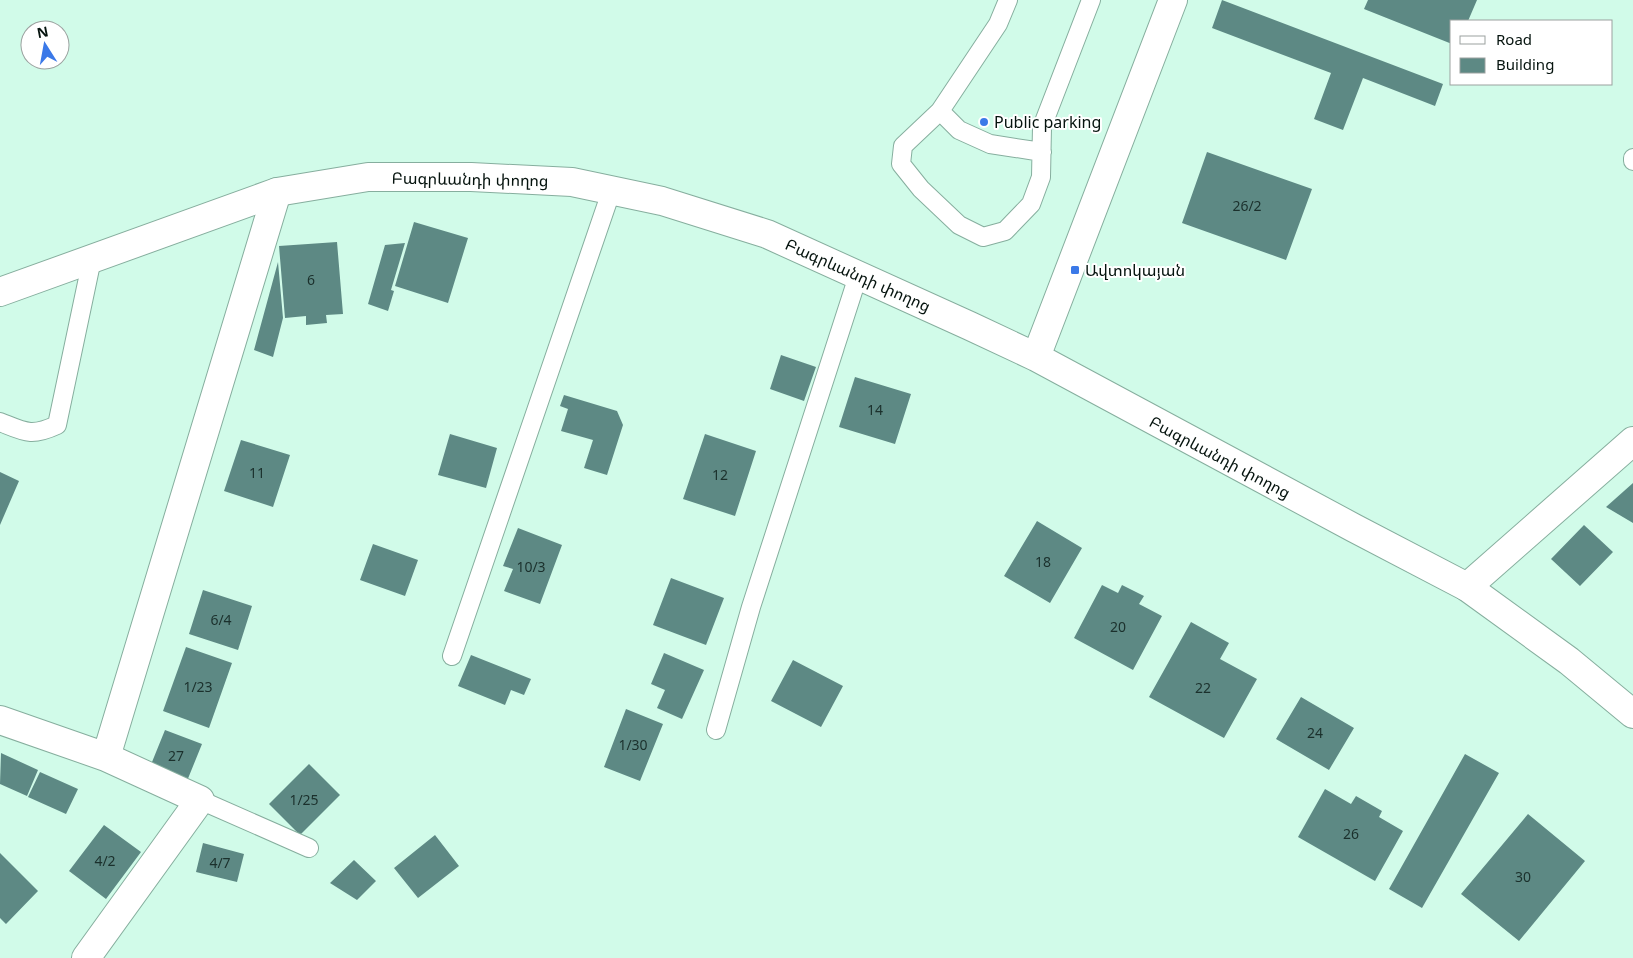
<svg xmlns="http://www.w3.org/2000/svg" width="1633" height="958" font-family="Georgia,'Noto Sans Armenian',serif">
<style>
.building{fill:#5d8984}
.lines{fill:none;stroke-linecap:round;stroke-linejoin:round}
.lane-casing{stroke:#86ae9e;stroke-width:20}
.street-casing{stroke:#86ae9e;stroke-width:30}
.secondary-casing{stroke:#86ae9e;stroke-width:30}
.lane{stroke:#fff;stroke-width:18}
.street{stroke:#fff;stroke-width:28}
.secondary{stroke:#fff;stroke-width:28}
.poi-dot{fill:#3b79e8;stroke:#fff;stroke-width:2}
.labels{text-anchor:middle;stroke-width:4;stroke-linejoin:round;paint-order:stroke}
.number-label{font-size:14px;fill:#1b302c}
.poi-label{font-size:16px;fill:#05130e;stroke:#fff;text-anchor:start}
.street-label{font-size:16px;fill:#05130e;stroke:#fff}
</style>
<rect width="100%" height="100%" fill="#d1fbe9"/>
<path class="building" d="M1222 0 1443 84 1435 106 1363 78 1343 130 1314 119 1331 73 1212 28Z
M1368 0H1477L1468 21H1452V44L1364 9Z
M1207 152 1312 189 1286 260 1182 223Z
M414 222 468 238 448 303 395 286Z
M337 242 343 314 326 315 327 323 306 325V316L285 318 279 246Z
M405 243 391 290 394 291 388 311 368 304 385 245Z
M278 262 283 318 273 357 254 350Z
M781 355 816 367 804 401 770 389Z
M855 377 911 394 895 444 839 427Z
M564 395 617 411 623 425 607 475 584 468 593 440 561 431 568 409 560 406Z
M450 434 497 448 486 488 438 475Z
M705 434 756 451 735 516 683 499Z
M241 440 290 455 273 507 224 491Z
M0 472 19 481 0 525Z
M1633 483V523L1606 507Z
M1037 521 1082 548 1050 603 1004 576Z
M1584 525 1613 552 1580 586 1551 559Z
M518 528 562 545 540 604 504 591 513 569 503 566Z
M373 544 418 560 405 596 360 580Z
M671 578 724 598 706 645 653 625Z
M1102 585 1118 593 1122 585 1144 596 1139 604 1162 616 1133 670 1074 638Z
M203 590 252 606 238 650 189 634Z
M1191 622 1229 643 1220 659 1257 679 1224 738 1149 697Z
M186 647 232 663 209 728 163 711Z
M664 653 704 670 682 719 657 708 665 690 651 684Z
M471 655 531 679 524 695 511 690 505 705 458 686Z
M793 660 843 686 821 727 771 701Z
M1301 697 1354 728 1329 770 1276 739Z
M626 709 663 724 640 781 604 767Z
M165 730 202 744 187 781 150 767Z
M1 753 38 770 27 796 0 784Z
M1465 754 1499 773 1422 908 1389 889Z
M309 764 340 795 300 835 269 804Z
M40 772 78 789 66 814 28 797Z
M1325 789 1351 804 1356 796 1382 811 1379 817 1403 831 1375 881 1298 837Z
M1528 814 1585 861 1519 941 1461 894Z
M104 825 141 852 106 899 69 871Z
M435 835 459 866 418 898 394 868Z
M203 843 244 854 237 882 196 872Z
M0 853 38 891 6 924 0 918Z
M354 860 376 881 357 900 330 883Z"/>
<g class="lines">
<defs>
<path id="lane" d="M1008 0 998 24 940 111 903 146 901 164 921 189 959 225 983 237 1005 231 1031 204 1041 177 1042 127 1091 0
M940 111 959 130 990 144 1042 152
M1633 158V161
M0 422C25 432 31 437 57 425L92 259
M452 656 612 189
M716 730 751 607 858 276
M200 800 309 848"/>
<path id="street" d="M1467 587 1633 441
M0 720 106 757
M86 958 200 800 106 757 277 192"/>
<path id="secondary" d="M0 292 277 192 368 177H471L572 182 662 201 767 234 970 326 1036 357 1354 528 1467 587 1569 661 1633 714
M1036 357 1173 0"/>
</defs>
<use href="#lane" class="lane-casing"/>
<use href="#street" class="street-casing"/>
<use href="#secondary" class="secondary-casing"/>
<use href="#lane" class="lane"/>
<use href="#street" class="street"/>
<use href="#secondary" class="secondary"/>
</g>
<g class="poi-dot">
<circle cx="984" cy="122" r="5"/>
<rect x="1070" y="265" width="10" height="10" rx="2.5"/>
</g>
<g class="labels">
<g class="number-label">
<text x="1247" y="211">26/2</text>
<text x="311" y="285">6</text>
<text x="875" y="415">14</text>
<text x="257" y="478">11</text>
<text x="720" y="480">12</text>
<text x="1043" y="567">18</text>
<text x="531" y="572">10/3</text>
<text x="221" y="625">6/4</text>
<text x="1118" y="632">20</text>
<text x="198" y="692">1/23</text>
<text x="1203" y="693">22</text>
<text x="1315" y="738">24</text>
<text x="633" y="750">1/30</text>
<text x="176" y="761">27</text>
<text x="304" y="805">1/25</text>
<text x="1351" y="839">26</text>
<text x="105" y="866">4/2</text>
<text x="220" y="868">4/7</text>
<text x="1523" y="882">30</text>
</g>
<g class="poi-label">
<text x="994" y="128">Public parking</text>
<text x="1085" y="276">Ավտոկայան</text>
</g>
<g class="street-label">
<text transform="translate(470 179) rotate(1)" y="6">Բագրևանդի փողոց</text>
<text transform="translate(858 275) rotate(24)" y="6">Բագրևանդի փողոց</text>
<text transform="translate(1220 457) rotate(28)" y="6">Բագրևանդի փողոց</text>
</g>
</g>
<rect x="1450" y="20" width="162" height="65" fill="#ffffff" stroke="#9ba19f"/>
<rect x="1460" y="36" width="25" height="8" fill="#ffffff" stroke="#9ba19f"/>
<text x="1496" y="45" font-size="15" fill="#05130e">Road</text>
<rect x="1460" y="58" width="25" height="15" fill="#5d8984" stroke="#9ba19f"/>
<text x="1496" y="70" font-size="15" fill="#05130e">Building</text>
<g transform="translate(45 45) rotate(349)"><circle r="24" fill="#ffffff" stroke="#9ba19f"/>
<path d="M0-4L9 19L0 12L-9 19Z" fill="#3b79e8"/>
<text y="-8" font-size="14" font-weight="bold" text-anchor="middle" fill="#05130e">N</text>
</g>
</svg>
